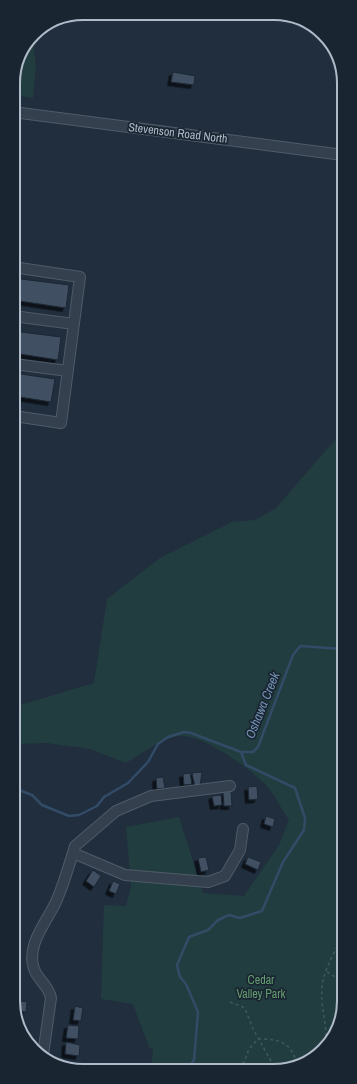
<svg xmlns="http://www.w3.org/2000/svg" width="357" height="1084" font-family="'Archivo Narrow',sans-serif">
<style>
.green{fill:#223d3f}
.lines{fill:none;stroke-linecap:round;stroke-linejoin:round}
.stream{stroke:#324b67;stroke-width:2.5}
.building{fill:#415062;stroke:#1c2734;filter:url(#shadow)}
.minor-casing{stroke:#505b68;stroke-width:12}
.path{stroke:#405a5c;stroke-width:1.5;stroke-dasharray:3 3;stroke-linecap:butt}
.minor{stroke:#34404e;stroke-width:10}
.labels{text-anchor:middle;stroke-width:3.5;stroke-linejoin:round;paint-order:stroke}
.street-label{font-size:12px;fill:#b0bbc9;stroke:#1a2532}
.park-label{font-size:12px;fill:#649d6f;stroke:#1a2532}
.water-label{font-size:13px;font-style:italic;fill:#7493b4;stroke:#1a2532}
.rim{fill:none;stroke:#b0bbc9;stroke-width:2}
</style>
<defs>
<filter id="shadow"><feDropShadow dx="-3.5" dy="3.5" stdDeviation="0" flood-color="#0009"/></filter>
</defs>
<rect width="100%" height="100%" fill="#202e3e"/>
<path class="green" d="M32 37 36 66 33 98 13 95C13 70 17 57 32 37Z
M343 437 344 1005 326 1047 287 1070H151L153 1049 149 1047 133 1004 101 999 104 905 126 906 131 886 126 827 179 817 203 893 244 896 279 845 289 820C281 809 275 794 265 784 250 769 203 734 181 736 164 737 141 754 126 763L90 749 47 743 14 744V707L94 683 107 599 160 558 232 522 255 520 276 508 334 441Z"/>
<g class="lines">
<path class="stream" d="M14 788 32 795 42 805 69 816 79 815 97 806 104 797 128 783 148 762 158 744 168 737 184 732 191 733 241 752H253L258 747 293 655 300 646 343 649
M187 1070 194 1060 198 1012 186 984 180 977 177 965 189 937 208 930 218 920 229 915 240 918 262 911 283 862 304 830 305 818 295 788 246 765 241 752"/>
</g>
<path class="building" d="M173 72 195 76 194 85 171 82Z
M13 278 69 285 66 308 13 300Z
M13 331 61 337 58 360 14 353Z
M14 373 55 379 51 402 14 396Z
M202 772 200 786 195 787 192 773Z
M190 773 192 784 184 785 183 774Z
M163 777 165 788 157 789 156 778Z
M257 786 258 799 249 800 248 787Z
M231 791 232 806H224L223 792Z
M221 795 222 805 214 806 212 796Z
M266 816 275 819 273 827 264 824Z
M206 857 209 870 201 872 198 858Z
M248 857 261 862 258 870 245 864Z
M93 870 101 876 94 887 86 881Z
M113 881 120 884 116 894 109 891Z
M14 984H20L19 996 14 995Z
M14 1000 27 1002 26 1012 14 1011Z
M75 1006 83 1008 81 1021 73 1020Z
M68 1025 79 1026 78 1039 66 1038Z
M66 1042 80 1045 79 1056 65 1054Z"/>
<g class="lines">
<defs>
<path id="minor" d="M13 112 343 155
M13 267 80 277 61 423 14 416
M13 316 74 324
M14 364 68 371
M230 786 151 796 116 811 75 846 73 853 125 875 208 882 225 876 240 850 243 829
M43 1055 51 998C49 986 38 980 34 969 25 943 50 919 58 897 64 883 68 868 73 853"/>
</defs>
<use href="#minor" class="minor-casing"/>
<path class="path" d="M327 972 344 982
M230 1002 243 1007 246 1011 253 1029 275 1068 272 1070
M325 1048C329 1026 318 1003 323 980 326 966 338 946 344 932
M242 1063 279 1070
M241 1070 249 1049 258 1039C280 1039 291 1042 297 1064"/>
<use href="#minor" class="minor"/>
</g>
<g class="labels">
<g class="street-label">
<text transform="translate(178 133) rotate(7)" y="4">Stevenson Road North</text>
</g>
<g class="park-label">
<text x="261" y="984">Cedar<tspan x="261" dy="14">Valley Park</tspan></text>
</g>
<g class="water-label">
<text transform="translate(262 705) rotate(-68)" y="5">Oshawa Creek</text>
</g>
</g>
<path d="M0 0H357V1084H0ZM83 20H274A63 63 0 0 1 337 83V1001A63 63 0 0 1 274 1064H83A63 63 0 0 1 20 1001V83A63 63 0 0 1 83 20Z" fill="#1a2532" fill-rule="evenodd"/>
<path class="rim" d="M83 20H274A63 63 0 0 1 337 83V1001A63 63 0 0 1 274 1064H83A63 63 0 0 1 20 1001V83A63 63 0 0 1 83 20Z"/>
</svg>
